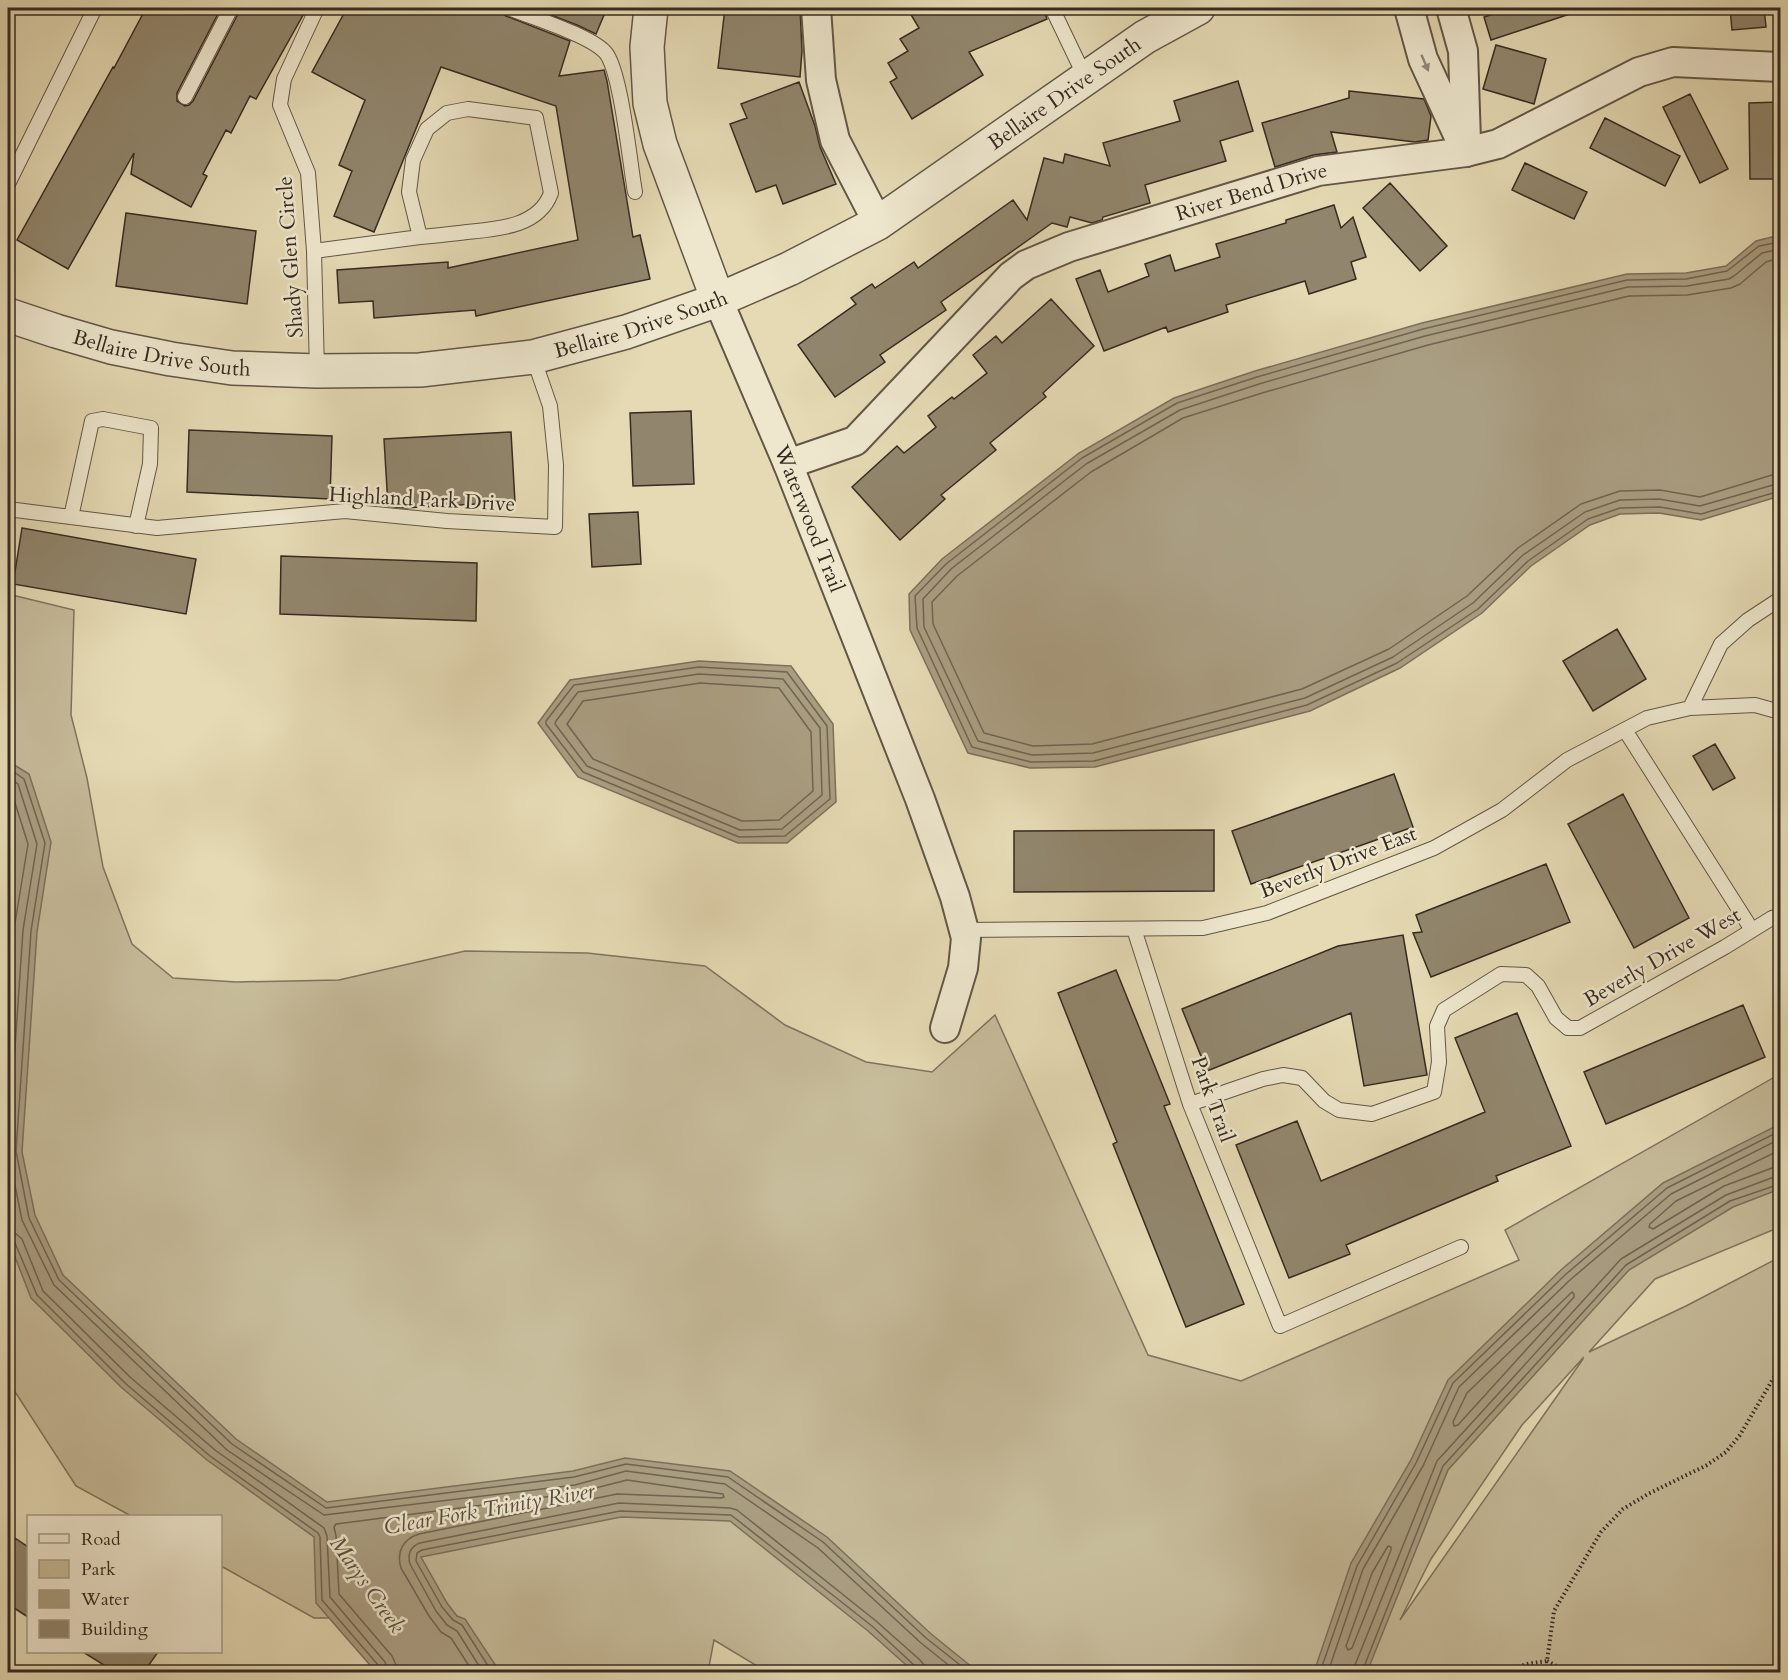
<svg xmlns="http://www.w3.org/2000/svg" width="1788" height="1680" font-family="Cardo,serif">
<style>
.green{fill:#c7bc9b;stroke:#7e745e;stroke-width:1.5;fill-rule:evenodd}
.water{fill:#aa9e82;stroke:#7c705b;stroke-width:1.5}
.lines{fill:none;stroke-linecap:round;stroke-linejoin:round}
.shore{stroke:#706452;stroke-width:1.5}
.building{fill:#91866d;stroke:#362b21;stroke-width:1.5}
.service-casing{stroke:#625746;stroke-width:16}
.minor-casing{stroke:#625746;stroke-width:32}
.tertiary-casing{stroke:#625746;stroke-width:36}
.path{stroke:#362b21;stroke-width:4;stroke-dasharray:1.5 3;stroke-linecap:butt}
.service{stroke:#eee7ce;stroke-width:14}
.minor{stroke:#eee7ce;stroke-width:28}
.tertiary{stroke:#eee7ce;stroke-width:33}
.oneway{fill:#928978}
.labels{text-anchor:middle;stroke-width:5;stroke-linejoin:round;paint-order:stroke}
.street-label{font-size:21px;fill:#362b21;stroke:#eee7ce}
.water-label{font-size:22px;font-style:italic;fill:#594e3e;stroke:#eee7ce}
</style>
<rect width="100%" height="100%" fill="#e5dab4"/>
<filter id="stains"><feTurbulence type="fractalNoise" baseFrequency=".00333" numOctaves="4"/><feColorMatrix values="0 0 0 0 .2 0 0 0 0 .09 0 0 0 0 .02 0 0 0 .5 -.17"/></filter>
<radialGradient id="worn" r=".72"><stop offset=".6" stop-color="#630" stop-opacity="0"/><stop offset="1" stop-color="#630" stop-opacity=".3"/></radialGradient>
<path class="green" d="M8 594 74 610 71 715 87 778 103 867 132 944 173 978 236 982 339 980 465 951 587 953 705 966 785 1025 866 1062 932 1072 995 1015 1148 1355 1241 1381 1519 1260 1505 1230 1780 1074V1227L1655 1279 1589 1352 1686 1306 1780 1257V1672H767L714 1640 708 1672H467L437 1618H314L221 1566 220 1516H131L76 1486 8 1381ZM1583 1358V1359L1400 1620 1431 1559 1522 1425Z"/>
<path class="water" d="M1780 235V496L1701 520 1659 513 1620 514 1590 525 1531 566 1482 613 1400 668 1310 711 1095 767 1030 768 968 753 910 630 909 594 942 559 1079 453 1174 398 1255 371 1422 323 1627 274 1686 273 1726 266 1756 241Z
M699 661 791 666 833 724 836 802 787 843H738L578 777 538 723 570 680Z
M8 761 29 774 51 842 37 932 22 1152 35 1215 63 1275 236 1439 327 1502 573 1471 625 1458 730 1471 827 1537 930 1633 978 1672H914L868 1631 730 1521 621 1517 421 1557 447 1603 457 1616 465 1619 500 1672H376L316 1603 314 1537 207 1460 121 1387 31 1298 8 1239Z
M1780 1124V1189L1733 1207 1629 1270 1448 1470 1367 1672H1314L1351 1563 1411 1460 1448 1380 1561 1270 1663 1183Z"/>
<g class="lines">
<path class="shore" d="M1780 242 1759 246 1727 271 1686 279 1627 280 1423 329 1257 377 1177 403 1082 458 946 564 915 596 917 628 972 747 1031 762 1094 761 1307 705 1397 663 1478 609 1528 561 1588 519 1620 508 1660 507 1701 514 1780 491
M1780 249 1762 253 1734 276 1729 279 1687 286 1628 287 1425 336 1259 384 1180 410 1086 464 951 569 923 599 924 627 978 741 1032 755 1093 753 1305 698 1393 657 1473 603 1523 555 1585 512 1620 500 1659 499 1700 506 1780 483
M1780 258 1766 262 1740 284 1731 288 1687 295 1629 296 1428 345 1262 393 1183 418 1091 472 957 576 932 602 933 624 984 733 1033 746 1092 744 1302 689 1389 649 1467 596 1518 548 1581 504 1620 491 1660 490 1700 497 1772 475 1780 474
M699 667 787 672 827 726 830 799 785 836 739 837 583 772 546 724V721L574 685Z
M699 674 783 679 820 728 822 795 782 829 740 830 587 766 555 724 556 721 578 692Z
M700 683 779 688 811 732 813 791 779 820 742 821 593 759 567 724 583 701Z
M8 768 24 779 45 843 31 931 16 1151 29 1218 59 1280 232 1444 326 1508 574 1477 626 1464 728 1477 823 1542 926 1638 969 1672
M8 777 18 784 37 844 23 930 8 1151 22 1220 54 1285 227 1450 324 1515 575 1485 626 1471 725 1484 818 1548 921 1643 957 1672
M8 787 11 790 28 844 14 929 8 1032
M1780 1150 1676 1201 1650 1224 1649 1227 1653 1229 1724 1186 1772 1168 1780 1167
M8 1232 15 1233 22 1239 43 1291 130 1377 215 1450 324 1528 327 1536 330 1597 385 1662 388 1672
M8 1240H12L15 1243 37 1295 125 1383 210 1456 318 1533 320 1537 322 1600 379 1666 380 1672
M1572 1292 1574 1294V1297L1458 1425 1454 1426 1453 1422 1467 1393Z
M1388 1546 1391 1547V1550L1352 1648 1348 1650 1346 1646 1372 1573Z
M397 1672 396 1665 392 1656 339 1594 336 1536 334 1527 336 1524 576 1493 627 1480 723 1494 724 1497 721 1498 617 1494 419 1534C403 1539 396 1552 401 1568L429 1616 441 1632 451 1638 473 1672
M483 1672 457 1631 447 1625 436 1611 410 1564C407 1554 411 1546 420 1543L619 1503 730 1508 737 1510 876 1621 920 1660 924 1665 925 1672
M492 1672 462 1625 453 1620 442 1607 416 1561 417 1553 422 1550 620 1511 731 1515 872 1626 915 1666 917 1672
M1320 1672 1357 1566 1416 1463 1453 1383 1565 1275 1667 1188 1780 1131
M1328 1672 1363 1569 1423 1466 1459 1387 1570 1280 1671 1194 1780 1139
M1354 1672 1355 1665 1437 1461 1621 1259 1726 1195 1774 1177 1780 1176
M1362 1672 1443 1466 1626 1265 1730 1201 1780 1184"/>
</g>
<path class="building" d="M146 8H221L177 93V101L185 106 189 105 193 101 239 12 240 8H307L256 99 250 96 231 133 226 130 203 174 207 176 191 207 131 174 134 153 68 269 17 240 113 67 114 68Z
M347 8H500L502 13 506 16 570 41 559 76 604 70 607 81 633 237 640 235 650 279 476 316 475 310 374 318 373 301 339 303 337 270 448 262V268L578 240 556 106 441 67 374 232 334 216 352 171 339 165 365 100 312 72Z
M533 8H607L596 34 577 25Z
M725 8H800L802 51 800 77 718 68Z
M907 8H1043L1047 19 969 52 983 75 912 119 890 82 897 78 888 63 908 51 900 39 919 28Z
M1512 8H1578L1579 11 1491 40 1484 17Z
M1730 8H1764L1766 27 1732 30Z
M1496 45 1546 59 1534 104 1483 89Z
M1238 81 1253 131 1220 141 1226 161 1145 185 1150 203 1103 217 1102 220 1092 223 1070 217 1067 227 1052 223 941 302 946 310 880 355 885 362 835 397 798 345 856 304 851 298 872 284 875 288 914 262 918 268 1013 200 1027 220 1044 158 1063 163 1065 154 1110 166 1103 143 1180 121 1174 101Z
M799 82 815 126 820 147 836 184 783 204 776 185 756 192 730 124 747 118 741 104Z
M1349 91 1424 99 1431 116 1428 140 1415 142 1331 132 1337 152 1313 155 1275 167 1262 123 1349 98Z
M1690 94 1728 169 1700 183 1663 107Z
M1780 102V179H1750L1749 103Z
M1605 118 1680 156 1665 186 1590 148Z
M1525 163 1587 192 1574 219 1512 190Z
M1390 183 1447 246 1420 271 1363 208Z
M1334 205 1341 228 1353 217 1366 257 1351 262 1356 279 1309 294 1305 281 1226 305 1228 312 1168 332 1166 327 1104 351 1076 279 1100 270 1108 292 1149 276 1145 264 1170 255 1175 271 1220 257 1216 244 1286 223V220Z
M126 213 256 231 247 304 116 286Z
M1051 299 1094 346 1043 393 1046 397 990 443 996 450 941 495 945 499 900 540 852 487 897 446 904 453 936 427 928 416 952 397 954 399 987 373 973 355 996 336 1002 343Z
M691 411 694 484 633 486 630 413Z
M189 430 332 436 330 499 187 492Z
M511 432 515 502 403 508 388 506 384 439Z
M638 512 641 564 592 567 589 514Z
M22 528 196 559 186 614 13 584Z
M281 556 477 563 476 621 280 614Z
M1617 629 1646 679 1593 711 1563 661Z
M1715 744 1735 778 1713 790 1693 756Z
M1394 774 1413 827 1251 884 1232 831Z
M1623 794 1689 918 1634 948 1568 824Z
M1214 830V891L1014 892V831Z
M1546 864 1570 922 1431 977 1413 933 1422 932 1416 915Z
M1403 935 1427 1075 1364 1086 1351 1013 1207 1071 1182 1009 1338 946Z
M1116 970 1170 1104 1164 1106 1244 1304 1186 1327 1113 1144 1117 1142 1058 993Z
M1743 1005 1765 1057 1606 1124 1584 1072Z
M1517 1013 1571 1146 1496 1176 1498 1181 1346 1245 1350 1254 1289 1278 1236 1145 1297 1121 1321 1181 1485 1112 1455 1038Z
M15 1538 28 1547V1617L8 1604V1549Z
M83 1652H158L144 1672H115Z"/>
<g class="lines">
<defs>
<path id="service" d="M509 8C533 18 589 35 605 52 621 69 630 165 635 192
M1052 8 1086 79
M185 97 231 8
M468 109 536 118 551 193C539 227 497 229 467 232 451 234 435 236 420 237L409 192 413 160 427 129 447 113Z
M8 184 95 8
M314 251 420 237
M317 371 314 251 308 173 280 105 284 79 317 8
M8 509 157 528 345 511 447 521 555 527 556 465 550 406 533 357
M71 517 92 421 103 419 151 428 150 464 136 526
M1690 708 1721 644 1748 620 1780 599
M1625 730 1752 930
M1134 929 1190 1104 1280 1326 1461 1247
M964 930 1203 928 1267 913 1434 848 1502 810 1567 760 1647 718 1690 708 1755 705 1780 712
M1190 1104 1263 1079 1283 1075 1302 1078 1324 1101 1339 1110 1372 1114 1434 1092 1439 1062 1437 1026 1444 1010 1501 974 1526 975 1538 986 1556 1018 1568 1028H1580L1725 947 1772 918 1780 915"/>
<g id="minor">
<path d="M816 8 821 80 835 140 878 223"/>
<path d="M1409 8 1423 59 1466 152"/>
<path d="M1451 8 1463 51 1466 141"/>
<path id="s1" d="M718 300 788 464 920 799 955 897 966 938 963 968 945 1028"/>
<path id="s2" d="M788 464 855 441 1011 276 1026 265 1069 247 1318 171 1466 152 1498 144 1639 72 1673 62 1780 67"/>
</g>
<g id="tertiary">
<path d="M651 8 647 47 650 103 660 144 718 300"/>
<path id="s3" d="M8 315 56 331 111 347 171 359 232 368 317 371 420 370 533 357 626 332 718 300 789 269 878 223 1145 37 1198 8"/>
</g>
</defs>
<use href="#service" class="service-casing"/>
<use href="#minor" class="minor-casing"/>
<use href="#tertiary" class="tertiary-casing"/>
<path class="path" d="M1547 1661 1568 1672
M1506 1672 1526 1664 1547 1661 1554 1611 1601 1532 1623 1509 1648 1494 1707 1465 1726 1452 1740 1435 1780 1367"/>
<use href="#service" class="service"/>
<use href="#minor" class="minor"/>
<use href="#tertiary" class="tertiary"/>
</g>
<defs><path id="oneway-solid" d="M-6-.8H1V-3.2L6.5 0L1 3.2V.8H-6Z" transform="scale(1.5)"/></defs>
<use class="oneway" href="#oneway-solid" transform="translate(1425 63) rotate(67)"/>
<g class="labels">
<g class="street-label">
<text dy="7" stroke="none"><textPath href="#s3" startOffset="1131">Bellaire Drive South</textPath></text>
<text dy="7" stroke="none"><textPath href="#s2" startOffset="554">River Bend Drive</textPath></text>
<text transform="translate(290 257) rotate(-94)" y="7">Shady Glen Circle</text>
<text dy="7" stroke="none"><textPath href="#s3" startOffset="645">Bellaire Drive South</textPath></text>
<text dy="7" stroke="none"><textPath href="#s3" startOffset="159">Bellaire Drive South</textPath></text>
<text transform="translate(422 499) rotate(3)" y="7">Highland Park Drive</text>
<text dy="7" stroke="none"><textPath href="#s1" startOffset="237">Waterwood Trail</textPath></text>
<text transform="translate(1338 862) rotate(-21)" y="7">Beverly Drive East</text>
<text transform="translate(1662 957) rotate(-30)" y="7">Beverly Drive West</text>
<text transform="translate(1213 1099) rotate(70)" y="7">Park Trail</text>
</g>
<g class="water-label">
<text transform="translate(489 1508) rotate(-10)" y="8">Clear Fork Trinity River</text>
<text transform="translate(368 1584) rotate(55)" y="8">Marys Creek</text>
</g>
</g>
<rect width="1788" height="1680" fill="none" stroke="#e5dab4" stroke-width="30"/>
<rect x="9" y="9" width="1770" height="1662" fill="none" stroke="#362b21" stroke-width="3"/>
<rect x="15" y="15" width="1758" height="1650" fill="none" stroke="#362b21" stroke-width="1.5"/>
<rect x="27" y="1515" width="195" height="138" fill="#eee7ce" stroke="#a49c89" stroke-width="1.5"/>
<rect x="39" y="1534" width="30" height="9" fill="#eee7ce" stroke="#a49c89" stroke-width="1.5"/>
<text x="81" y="1545" font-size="18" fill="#362b21">Road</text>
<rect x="39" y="1560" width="30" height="18" fill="#c7bc9b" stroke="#a49c89" stroke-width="1.5"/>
<text x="81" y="1575" font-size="18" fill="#362b21">Park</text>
<rect x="39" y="1590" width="30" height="18" fill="#aa9e82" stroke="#a49c89" stroke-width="1.5"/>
<text x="81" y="1605" font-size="18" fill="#362b21">Water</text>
<rect x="39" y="1620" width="30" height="18" fill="#91866d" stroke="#a49c89" stroke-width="1.5"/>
<text x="81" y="1635" font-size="18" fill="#362b21">Building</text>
<rect width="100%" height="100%" filter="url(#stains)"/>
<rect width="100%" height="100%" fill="url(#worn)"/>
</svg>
